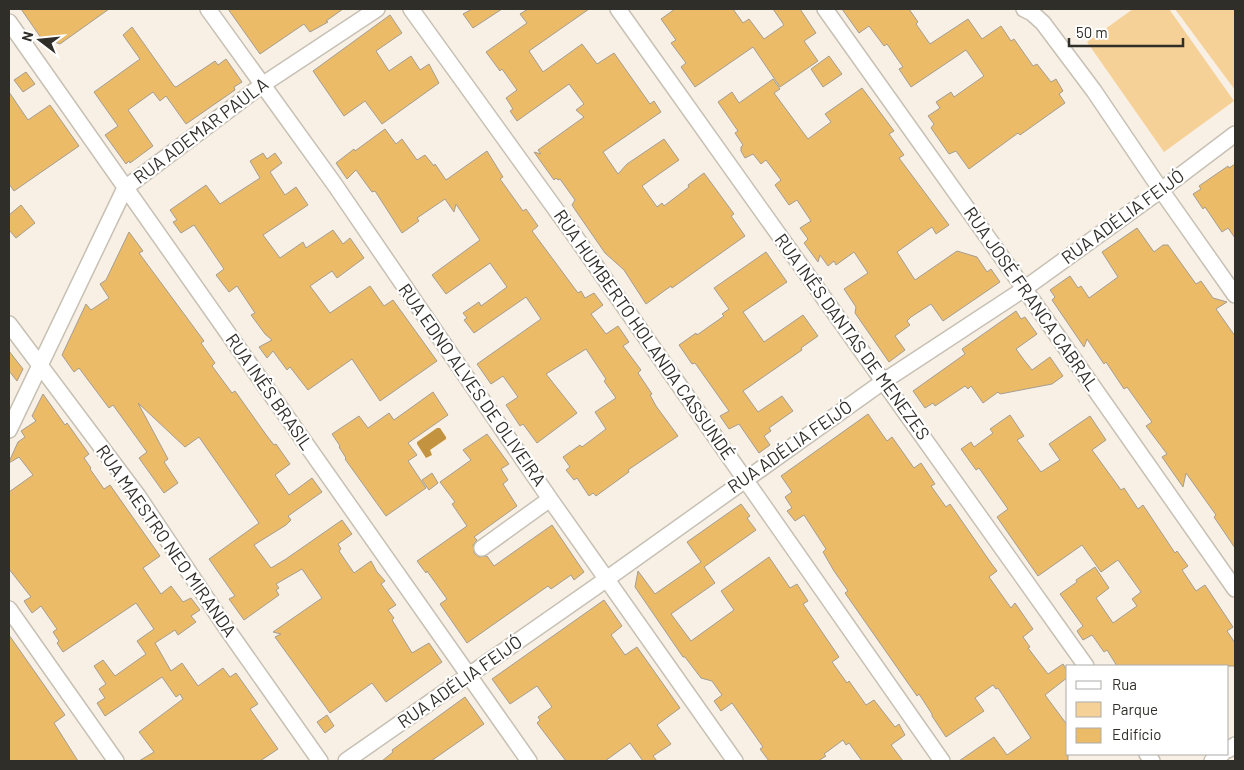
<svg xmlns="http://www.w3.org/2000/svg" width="1244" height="770" font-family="Barlow,sans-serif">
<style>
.green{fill:#f5d198}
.water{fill:#c3933f}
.building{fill:#ecbb68;stroke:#a49d91}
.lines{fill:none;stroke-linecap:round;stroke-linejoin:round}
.minor-casing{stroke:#c7c0b4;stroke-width:18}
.minor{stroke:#fff;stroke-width:15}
.labels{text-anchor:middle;stroke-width:4.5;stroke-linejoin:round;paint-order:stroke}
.street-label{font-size:18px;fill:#302e29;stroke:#fff}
</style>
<rect width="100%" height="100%" fill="#f8f0e4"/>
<path class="green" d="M1133 9H1169L1234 101 1164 152 1087 42Z
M1175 9H1235V90Z"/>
<path class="water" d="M437 428H440L446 437V439L430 450 432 455 426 458 417 444V442Z"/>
<path class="building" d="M21 9H109L60 44 52 41 46 45Z
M228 9H343L326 21 328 22 310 32 304 24 260 54Z
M472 9H502L473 28 463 14Z
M528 9H589L529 51 543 72 582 44 597 64 614 53 650 104 654 101 661 112 603 152 618 174 627 164 664 139 679 160 642 186 657 207 662 203 664 206 689 187 688 185 704 173 734 214 731 216 745 236 672 288 671 286 646 304 624 270 605 253 578 214 572 205 575 200 560 179 558 180 556 178 554 180 534 152 541 154 538 150 584 117 576 110 584 104 569 84 517 121 510 111 513 109 506 98 517 90 502 69 500 71 486 52 527 23 520 14Z
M675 9H733L743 23 749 19 764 39 784 25 773 9H800L816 33 804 41 818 61 780 87 753 47 695 87 681 67 686 63 671 43 676 40 661 19Z
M842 9H909L918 22 916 24 930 44 968 19 982 39 1001 26 1011 41 1014 39 1033 66 1037 64 1051 82 1056 79 1063 91 1059 94 1065 103 1020 135 1018 133 969 169 956 151 949 154 931 128 934 124 928 116 940 108 936 102 951 92 954 97 984 76 966 50 911 87 899 69 903 67 887 44 884 46 869 26 859 33Z
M390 15 402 33 376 51 389 71 411 56 420 70 429 64 439 83 382 124 365 101 344 116 313 71Z
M132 27 174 86 176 87 215 61 218 65 226 59 242 82 234 87 235 90 186 124 166 96 160 101 153 92 128 110 153 146 130 163 129 161 126 164 105 135 118 126 94 92 140 59 123 35Z
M829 56 842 74 823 87 811 69Z
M26 72 35 84 23 92 14 80Z
M773 79 780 89 774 93 808 139 831 122 825 114 862 88 894 131 889 134 904 155 899 158 949 225 936 234 932 227 897 252 915 280 957 251 977 257 987 272 991 269 1000 282 943 321 931 304 911 317 907 321 910 325 895 336 905 350 889 362 855 313 856 307 844 289 868 273 854 252 836 265 834 261 828 266 820 255 818 262 804 243 808 239 800 228 811 221 797 200 789 205 775 185 781 180 766 160 761 164 753 154 745 158 741 151V147L743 145 735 133 738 131 718 102 732 92 739 103Z
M9 92 28 120 50 105 79 146 14 191 9 184Z
M385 129 396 144 402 139 417 160 425 155 434 166 435 164 446 180 487 151 503 177 500 179 523 211 526 209 538 226 532 231 578 293 581 291 585 298 594 293 603 305 591 314 606 334 618 326 629 342 623 346 641 370 638 373 652 394 650 395 656 406 678 436 628 470 629 472 596 496 593 493 589 496 577 478 574 480 566 470 570 467 563 457 580 445 582 447 606 429 595 412 616 398 604 381 606 379 586 349 546 374 577 413 537 443 523 424 520 426 506 405 518 397 503 376 491 384 477 364 541 319 526 297 474 333 464 320 467 318 463 313 479 302 481 306 507 287 490 263 446 294 432 275 480 240 456 204 454 212 445 199 417 218 419 221 402 233 375 191 372 192 356 170 347 179 336 163 354 149 355 151Z
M263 153 267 159 275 153 282 163 270 172 285 195 296 187 308 205 263 235 280 258 303 242 306 248 333 230 343 244 350 238 364 258 337 278 332 271 310 286 330 313 370 286 384 306 393 300 437 361 380 401 352 359 308 390 290 367 287 370 273 351 267 358 259 347 272 340 265 334 251 315 255 313 237 286 229 292 216 275 224 269 194 225 181 233 173 222 177 220 170 210 206 185 220 204 260 178 250 161Z
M1235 164V238L1228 228 1222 232 1205 207 1203 209 1193 194 1201 189 1199 186 1228 166 1229 168Z
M21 205 35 223 16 238 9 230V215Z
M1137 228 1154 252 1163 245H1168L1196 284 1201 281 1213 298 1227 302 1216 309 1235 336V548L1214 517 1216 515 1186 473 1183 487 1162 457 1167 454 1146 426 1152 422 1127 387 1124 389 1106 362 1104 364 1087 339 1084 347 1052 300 1055 297 1050 290 1070 276 1078 288 1081 286 1089 298 1118 277 1102 252Z
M129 232 143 251 139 253 204 341 201 343 215 363 212 366 232 393 235 391 267 436 274 445 276 444 290 464 275 475 289 495 312 478 322 492 288 516 291 520 286 525 254 545 271 568 286 559 342 520 352 534 338 544 341 549 339 551 354 573 371 561 377 572 385 581 381 584 396 605 388 610 394 618 392 620 412 653 429 643 442 662 386 702 372 683 330 713 275 637 281 634 273 632 322 598 302 569 276 584 279 588 276 590 279 595 244 620 229 599 235 596 209 559 259 523 199 437 185 447 138 403 168 459 164 462 178 483 164 493 139 458 147 452 113 405 109 408 79 368 74 372 62 355 86 304 91 310 109 298 100 284 106 280Z
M766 252 787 282 743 312 764 342 803 315 818 336 801 348 802 350 743 391 758 412 782 396 793 411 769 428 771 431 764 436 770 445 759 453 739 424 729 429 720 416 729 411 695 363 692 364 679 345 696 333 697 335 724 316 722 314 729 309 714 288Z
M1016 311 1021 319 1025 317 1037 334 1016 349 1024 360 1032 370 1050 357 1063 376 1052 384 1000 394 998 392 983 403 971 386 968 389 965 386 935 406 933 403 925 408 913 391 965 354 962 349Z
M9 351 23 369 17 381 9 371Z
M433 392 448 415 408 443 417 455 408 461 426 488 386 516 345 459 346 458 339 447 340 446 332 434 359 416 368 428 389 413 394 420Z
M43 394 65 425 67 423 89 454 84 458 91 468 90 469 104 489 110 485 160 556 143 568 161 594 171 586 183 602 191 598 200 610 191 616 196 622 178 635 175 630 155 643 171 671 182 663 198 686 223 668 230 677 236 673 258 704 250 709 278 749 260 761H139L154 752 139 732 183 699 180 694 176 697 162 677 105 716 97 703 105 698 99 689 106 684 94 666 103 660 115 676 146 654 137 641 154 629 136 603 63 652 57 643 59 641 53 632 57 629 41 606 32 613 24 601 31 597 9 569V492L33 475 19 457 9 463V462L18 442 25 437 21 431 36 421 32 416Z
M868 414 887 441 892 437 914 468 921 463 935 484 931 486 946 507 950 504 991 563 997 571 989 577 1011 608 1015 603 1033 629 1023 637 1030 647 1028 648 1048 674 1063 664 1068 672V677L1045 695 1068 726V761H959L994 737 1007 755 1031 738 998 688 996 689 993 685 975 698 984 711 946 737 932 716V714L919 694 917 696 845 593 848 591 834 571 823 552 826 549 804 515 795 521 787 511 792 508 785 497 792 492 781 476Z
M1010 415 1024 436 1017 440 1041 472 1060 460 1049 444 1090 416 1106 440 1092 450 1121 490 1124 488 1138 509 1143 505 1175 553 1177 551 1188 566 1182 570 1196 591 1205 585 1233 627 1227 631 1235 643V666H1117L1107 650 1104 652 1092 635 1083 640 1077 631 1083 626 1060 594 1077 582 1076 580 1095 567 1109 588 1096 598 1113 623 1137 606 1132 599 1141 592 1118 560 1101 572 1082 545 1038 576 997 517 1008 509 979 468 976 470 961 449 971 442 974 447 993 433 990 429Z
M487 434 509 464 501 469 508 480 503 484 517 506 474 537 477 540 473 545 474 553 479 557 487 556 494 566 552 525 584 572 574 580 571 575 551 589 548 586 467 643 440 604 447 599 427 571 426 573 417 561 467 526 452 504 455 502 440 482 471 460 463 450Z
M432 473 438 483 429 490 422 480Z
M741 504 750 516 747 518 756 530 704 567 715 583 671 614 691 641 734 610 721 591 769 557 790 588 797 584 808 601 803 604 839 657 832 662 847 683 849 681 866 705 874 700 895 727 899 724 905 735 891 745 903 761H862L849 743 846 745 843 740 824 754 826 756 818 761H769L760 749 763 747 732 703 721 711 714 701 722 695 712 681 701 678 685 657H683L635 587 638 571 655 594 701 562 687 542Z
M604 600 622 626 611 635 625 655 637 647 680 708 657 725 671 744 653 756 657 761H643L630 743 605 761H566L537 723 540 720 538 717 552 707 537 686 510 704 492 679Z
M9 635 65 715 54 723 78 761H9Z
M465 697 484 724 431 761H382L393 752 392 750Z
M327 715 334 726 325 733 317 722Z"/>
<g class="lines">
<defs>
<path id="minor" d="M208 9 335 185 550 499 735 761
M411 9 572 232 942 761
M618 9 1086 666
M825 9 1028 294 1235 589
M1024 9 1032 13 1043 23 1094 91 1161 190 1235 295
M9 22 529 761
M9 324 138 496 227 629 320 761
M9 430 125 188 262 85 377 9
M482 548 550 499
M9 609 116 761
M1228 750 1235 745
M1147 754 1152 761
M346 761 594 588 884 381 1024 289 1161 190 1235 134
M1212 761 1222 754"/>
</defs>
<use href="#minor" class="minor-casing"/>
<use href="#minor" class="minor"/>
</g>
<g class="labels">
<g class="street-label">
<text transform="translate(201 131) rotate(-37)" y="6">RUA ADEMAR PAULA</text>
<text transform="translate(1123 217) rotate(-36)" y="6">RUA ADÉLIA FEIJÓ</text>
<text transform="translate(1031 299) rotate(55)" y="6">RUA JOSÉ FRANCA CABRAL</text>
<text transform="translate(644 335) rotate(55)" y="6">RUA HUMBERTO HOLANDA CASSUNDÉ</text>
<text transform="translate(852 337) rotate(54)" y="6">RUA INÊS DANTAS DE MENEZES</text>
<text transform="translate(472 385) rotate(55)" y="6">RUA EDNO ALVES DE OLIVEIRA</text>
<text transform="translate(269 392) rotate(55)" y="6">RUA INÊS BRASIL</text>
<text transform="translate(790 447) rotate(-35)" y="6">RUA ADÉLIA FEIJÓ</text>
<text transform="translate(166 541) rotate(55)" y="6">RUA MAESTRO NEO MIRANDA</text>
<text transform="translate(460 682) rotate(-35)" y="6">RUA ADÉLIA FEIJÓ</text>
</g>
</g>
<rect width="1244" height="770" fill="none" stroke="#302e29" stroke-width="20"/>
<rect x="1066" y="665" width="162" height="90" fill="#ffffff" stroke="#acaba9"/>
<rect x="1076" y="681" width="25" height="8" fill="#ffffff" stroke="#acaba9"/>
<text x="1112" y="690" font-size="15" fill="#302e29">Rua</text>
<rect x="1076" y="702" width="25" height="15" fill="#f5d198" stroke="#acaba9"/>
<text x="1112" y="715" font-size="15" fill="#302e29">Parque</text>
<rect x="1076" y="728" width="25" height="15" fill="#ecbb68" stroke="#acaba9"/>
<text x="1112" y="740" font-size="15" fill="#302e29">Edifício</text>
<g transform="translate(40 40) rotate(286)" stroke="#ffffff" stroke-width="4" paint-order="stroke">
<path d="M0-4L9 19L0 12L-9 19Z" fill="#302e29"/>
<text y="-8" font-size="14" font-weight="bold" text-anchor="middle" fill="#302e29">N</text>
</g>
<path d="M1069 38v8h114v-8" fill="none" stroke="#302e29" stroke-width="2.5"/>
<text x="1076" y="38" font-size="15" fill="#302e29" stroke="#ffffff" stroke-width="4" paint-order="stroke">50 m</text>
</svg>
